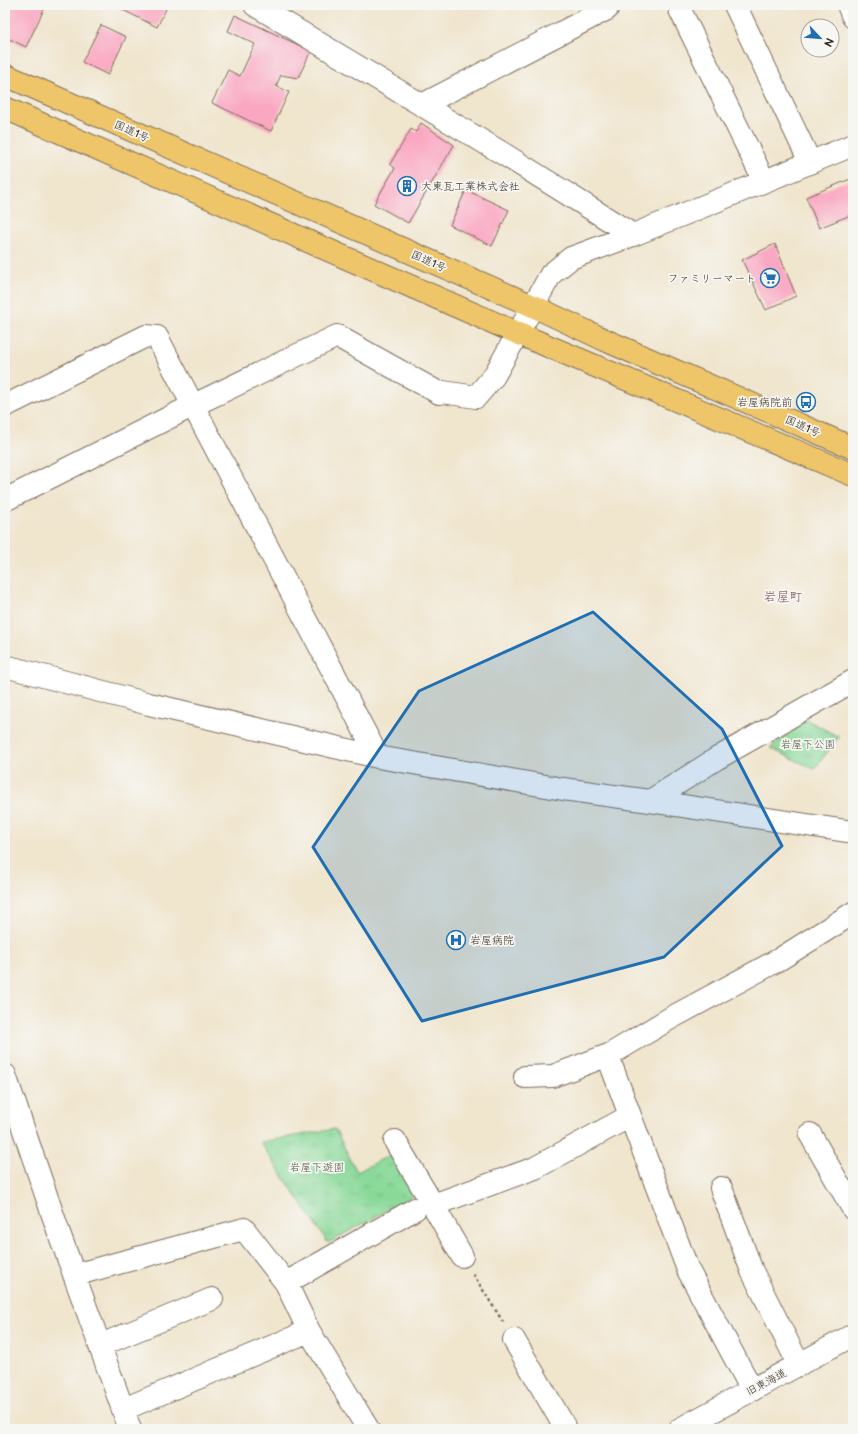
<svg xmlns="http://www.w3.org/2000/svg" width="858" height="1434" font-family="'Balsamiq Sans','Klee One',sans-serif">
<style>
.grass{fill:url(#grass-tufts);stroke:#62825c}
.building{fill:#faa8c2}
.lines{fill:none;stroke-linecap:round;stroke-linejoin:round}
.minor-casing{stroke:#7a6b5b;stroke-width:24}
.tertiary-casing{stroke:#7a6b5b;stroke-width:24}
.trunk-casing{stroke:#7a6b5b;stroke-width:24}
.path{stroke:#7a6b5b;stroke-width:2.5;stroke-dasharray:3 3;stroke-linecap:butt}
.minor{stroke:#fff;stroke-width:22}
.tertiary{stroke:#fff;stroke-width:22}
.trunk{stroke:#eec569;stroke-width:22}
.marked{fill:#1f6fb2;fill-opacity:0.2;stroke:#1f6fb2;stroke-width:3;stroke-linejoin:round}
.labels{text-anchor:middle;stroke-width:3.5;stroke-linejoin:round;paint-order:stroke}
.street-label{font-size:11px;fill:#3b2a1e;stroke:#f6f6f2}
.poi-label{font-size:11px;fill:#3b2a1e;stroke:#f6f6f2;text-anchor:start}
.park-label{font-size:11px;fill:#4e563d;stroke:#f6f6f2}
.quarter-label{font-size:13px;fill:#7e5657;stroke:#f6f6f2}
</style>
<defs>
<pattern id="grass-tufts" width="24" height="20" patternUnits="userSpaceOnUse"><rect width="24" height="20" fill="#89d999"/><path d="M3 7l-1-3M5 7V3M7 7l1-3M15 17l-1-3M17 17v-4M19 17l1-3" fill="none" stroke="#77ba83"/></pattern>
</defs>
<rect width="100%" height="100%" fill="#f6f6f2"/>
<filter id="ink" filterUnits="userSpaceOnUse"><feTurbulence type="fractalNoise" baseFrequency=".025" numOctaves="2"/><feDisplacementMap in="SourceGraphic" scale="8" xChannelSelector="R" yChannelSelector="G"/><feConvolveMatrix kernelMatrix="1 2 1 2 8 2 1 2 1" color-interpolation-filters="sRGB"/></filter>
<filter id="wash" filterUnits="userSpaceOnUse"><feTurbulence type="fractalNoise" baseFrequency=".012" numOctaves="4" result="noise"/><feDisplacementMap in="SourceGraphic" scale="16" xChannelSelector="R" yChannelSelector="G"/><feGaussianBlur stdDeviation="0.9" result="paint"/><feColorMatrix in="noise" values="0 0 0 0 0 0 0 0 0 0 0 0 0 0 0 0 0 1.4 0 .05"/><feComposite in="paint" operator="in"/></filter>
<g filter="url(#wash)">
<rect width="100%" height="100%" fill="#f0e5cd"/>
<path class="grass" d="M807 720 839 737 814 769 770 748Z
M335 1129 357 1172 396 1152 420 1192 328 1243 260 1142Z"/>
<g id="blocks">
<path class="building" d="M8 5H46L26 47 5 37V11Z
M123 5H168L157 27 121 9Z
M235 15 311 51 298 78 281 75 276 86 289 92 271 131 212 103 228 70 240 76 255 44 228 31Z
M101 25 126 37 108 75 82 62Z
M421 123 454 145 408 223 374 204 395 168 390 164 411 129 416 132Z
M853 178V214L819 228 806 197Z
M466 190 509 210 492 246 450 225Z
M775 244 796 296 766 310 742 260Z"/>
</g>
</g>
<g filter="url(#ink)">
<use href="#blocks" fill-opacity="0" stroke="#7a6b5b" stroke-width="1"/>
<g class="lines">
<defs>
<path id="minor" d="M255 5 502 153 633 235
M681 5 680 10 764 181
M735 5 810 162
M848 5 853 17
M422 105 607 9 605 5
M5 406 146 336 157 337 378 757
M5 500 192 406 337 336 439 393 443 392 476 397 494 376 551 274 571 258 633 235 853 145
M5 666 149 704 378 757 563 789 650 801 853 832
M650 801 716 759 853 681
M5 1075 59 1233 130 1429
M525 1077 553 1076 611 1054
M810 1134 853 1209
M395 1141 433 1205
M721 1188 752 1271 799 1365
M462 1256 433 1205 535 1168 630 1116
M74 1275 244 1229 286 1283
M514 1340 566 1429
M101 1345 212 1299
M752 1390 688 1270 610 1062 611 1054 669 1019 780 959 853 913
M124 1409 309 1331
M368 1429 309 1331 286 1283 415 1209"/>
<path id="tertiary" d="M680 1429 853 1335"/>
<path id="trunk" d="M5 75 533 306 607 341 853 448
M5 108 517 333 853 475"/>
</defs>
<use href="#minor" class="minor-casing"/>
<use href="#tertiary" class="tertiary-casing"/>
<use href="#trunk" class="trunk-casing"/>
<path class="path" d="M473 1274 503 1322"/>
<use href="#minor" class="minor"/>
<use href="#tertiary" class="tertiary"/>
<use href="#trunk" class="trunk"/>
</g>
</g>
<path class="marked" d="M593 612 722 729 782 846 664 957 422 1021 313 847 419 691Z"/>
<defs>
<symbol id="building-ring" viewBox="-11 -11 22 22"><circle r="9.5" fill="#f6f6f2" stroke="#1f6fb2" stroke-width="1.5"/><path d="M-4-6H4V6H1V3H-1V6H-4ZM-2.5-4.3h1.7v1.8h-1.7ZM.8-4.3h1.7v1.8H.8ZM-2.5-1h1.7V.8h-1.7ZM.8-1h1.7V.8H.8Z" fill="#1f6fb2"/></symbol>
<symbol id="supermarket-ring" viewBox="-11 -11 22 22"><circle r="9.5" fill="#f6f6f2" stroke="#1f6fb2" stroke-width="1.5"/><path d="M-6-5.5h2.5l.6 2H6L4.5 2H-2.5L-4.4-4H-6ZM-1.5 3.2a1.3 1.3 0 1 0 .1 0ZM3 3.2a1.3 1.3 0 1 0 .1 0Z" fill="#1f6fb2"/></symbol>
<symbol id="bus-ring" viewBox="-11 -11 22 22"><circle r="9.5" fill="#f6f6f2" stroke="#1f6fb2" stroke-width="1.5"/><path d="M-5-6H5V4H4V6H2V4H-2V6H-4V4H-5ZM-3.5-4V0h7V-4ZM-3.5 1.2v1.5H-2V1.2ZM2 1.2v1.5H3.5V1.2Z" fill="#1f6fb2"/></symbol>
<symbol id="hospital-ring" viewBox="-11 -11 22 22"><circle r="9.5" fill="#f6f6f2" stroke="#1f6fb2" stroke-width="1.5"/><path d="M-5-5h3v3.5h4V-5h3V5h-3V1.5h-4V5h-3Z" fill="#1f6fb2"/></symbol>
</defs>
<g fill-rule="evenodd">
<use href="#building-ring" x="396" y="175" width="22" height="22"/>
<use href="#supermarket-ring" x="759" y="267" width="22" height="22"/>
<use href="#bus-ring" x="795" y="391" width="22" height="22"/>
<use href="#hospital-ring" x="445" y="929" width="22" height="22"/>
</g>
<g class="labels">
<g class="street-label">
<text transform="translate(132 131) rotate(24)" y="4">国道1号</text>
<text transform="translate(429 261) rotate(24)" y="4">国道1号</text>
<text transform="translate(803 426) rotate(24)" y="4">国道1号</text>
<text transform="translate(766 1382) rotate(-28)" y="4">旧東海道</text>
</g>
<g class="poi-label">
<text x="421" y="190">大東瓦工業株式会社</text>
<text x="756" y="282" text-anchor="end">ファミリーマート</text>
<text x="792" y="406" text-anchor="end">岩屋病院前</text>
<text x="470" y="944">岩屋病院</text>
</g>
<g class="park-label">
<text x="808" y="748">岩屋下公園</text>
<text x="317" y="1171">岩屋下遊園</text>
</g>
<g class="quarter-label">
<text x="783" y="601">岩屋町</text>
</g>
</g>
<rect width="858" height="1434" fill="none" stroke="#f6f6f2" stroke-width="20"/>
<g transform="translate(820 38) rotate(116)"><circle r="19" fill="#f6f6f2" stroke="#aba49d"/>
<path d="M0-3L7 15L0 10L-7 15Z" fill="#1f6fb2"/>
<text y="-6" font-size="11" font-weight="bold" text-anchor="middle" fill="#3b2a1e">N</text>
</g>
</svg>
